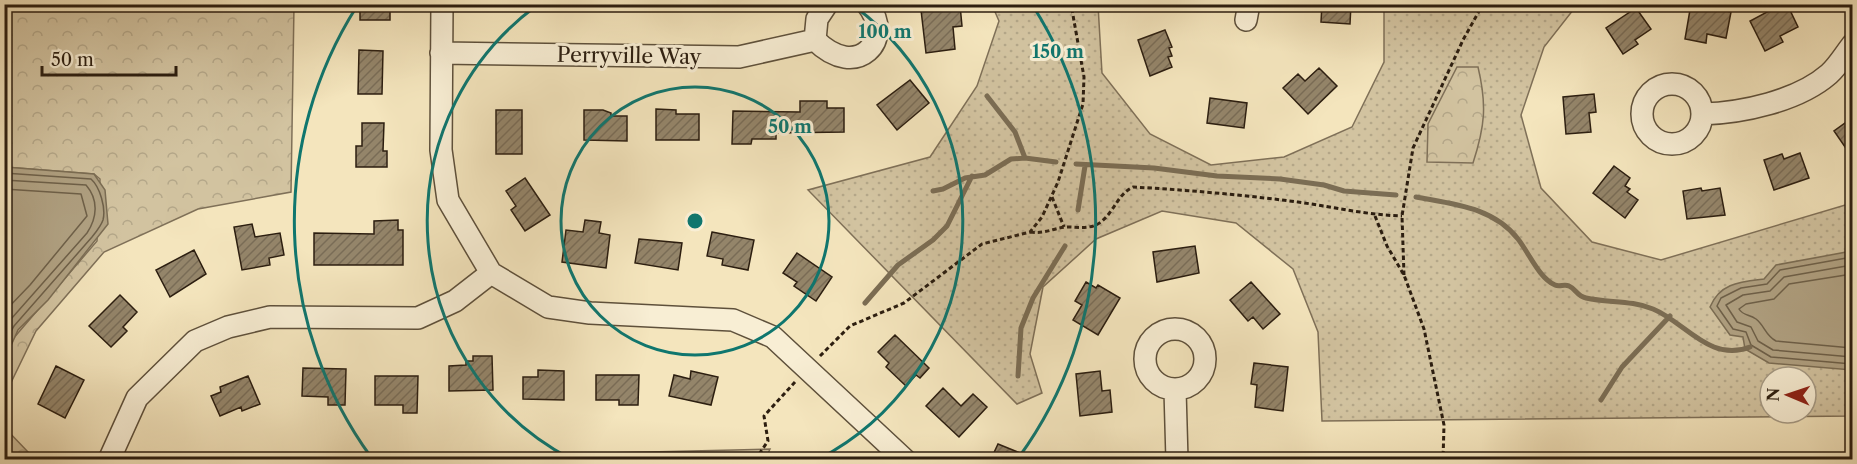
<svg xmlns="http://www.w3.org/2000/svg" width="1857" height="464" font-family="'Libre Caslon Text',serif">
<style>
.grass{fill:url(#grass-dots);stroke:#7f7058;stroke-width:1.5;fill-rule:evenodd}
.forest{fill:url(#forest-crowns);stroke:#7f7058;stroke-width:1.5}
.water{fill:#b0a182;stroke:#7b6d54;stroke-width:1.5}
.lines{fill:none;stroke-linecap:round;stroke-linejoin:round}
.shore{stroke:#6e6049;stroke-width:1.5}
.stream{stroke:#7b6d54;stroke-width:5}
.building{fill:url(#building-hatch);stroke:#2c1e10;stroke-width:1.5}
.street-casing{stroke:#5e503b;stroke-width:24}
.path{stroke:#2c1e10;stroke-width:3;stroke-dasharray:4.5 3;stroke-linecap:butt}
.street{stroke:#f8eed4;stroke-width:21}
.ring{fill:none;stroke:#0f766e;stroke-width:3}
.labels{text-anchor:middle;stroke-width:6;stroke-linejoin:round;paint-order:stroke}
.street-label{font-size:21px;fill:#2c1e10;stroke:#f8eed4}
.centre{fill:#0f766e;stroke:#f8eed4;stroke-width:3}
.ring-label{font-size:18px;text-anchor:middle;font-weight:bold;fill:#0f766e;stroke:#f8eed4;stroke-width:6;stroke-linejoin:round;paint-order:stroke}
</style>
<defs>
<pattern id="grass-dots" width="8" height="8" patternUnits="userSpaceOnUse" patternTransform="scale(1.5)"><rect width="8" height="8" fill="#d2c3a0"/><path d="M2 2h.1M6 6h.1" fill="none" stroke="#b4a789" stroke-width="1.8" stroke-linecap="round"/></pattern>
<pattern id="forest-crowns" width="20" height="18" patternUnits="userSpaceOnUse" patternTransform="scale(1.5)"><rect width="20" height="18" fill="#d2c3a0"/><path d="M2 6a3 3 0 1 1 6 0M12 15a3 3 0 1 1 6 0" fill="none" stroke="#b4a789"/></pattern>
<pattern id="building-hatch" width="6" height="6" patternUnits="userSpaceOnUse" patternTransform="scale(1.5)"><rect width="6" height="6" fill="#94856a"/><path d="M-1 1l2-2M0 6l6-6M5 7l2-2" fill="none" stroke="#796c56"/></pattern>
</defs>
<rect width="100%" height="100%" fill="#f4e5bd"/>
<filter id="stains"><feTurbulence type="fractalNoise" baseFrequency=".00333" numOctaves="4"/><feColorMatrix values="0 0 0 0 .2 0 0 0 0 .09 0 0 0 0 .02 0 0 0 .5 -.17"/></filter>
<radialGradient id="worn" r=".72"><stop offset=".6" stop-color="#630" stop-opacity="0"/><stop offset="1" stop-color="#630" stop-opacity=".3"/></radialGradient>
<path class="grass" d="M992 5H1098L1102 73 1150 134 1211 165 1284 157 1352 127 1384 62V5H1577L1544 47 1521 115 1541 188 1592 242 1661 260 1852 203V416L1322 421 1318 332 1293 269 1236 223 1162 211 1096 239 1043 287 1030 354 1042 393 1017 404 808 190 930 157 977 86 999 21ZM1770 377H1806V413H1770Z
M770 449 765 460 346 459 734 450Z"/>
<path class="forest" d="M5 5H294L291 192 198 209 104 252 36 331 5 395V359L12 340 97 241 100 179 94 174 5 167Z
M1457 67H1478C1487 105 1485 126 1473 163L1427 162 1428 124Z
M5 428 29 453V459H11L5 452Z"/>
<path class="water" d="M5 167 94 174 105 190 108 224 48 300 18 330 5 359Z
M1852 251V370L1769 363 1745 349 1743 337 1730 335 1710 307C1720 283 1740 282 1764 279L1776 265Z"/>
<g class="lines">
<path class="shore" d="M4 173 91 179C100 187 106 208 103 220 101 226 96 232 92 237L14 326 4 343
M4 180 86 185C99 200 97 218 87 233L4 327
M4 189 81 194 87 216 30 285 4 312
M1852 257 1780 270 1767 284 1741 288 1721 298 1717 306 1733 329 1746 332 1751 345 1771 357 1852 364
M1852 265 1784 277 1770 291 1743 295 1726 305 1737 322 1751 327 1758 341 1773 350 1852 357
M1852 274 1789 284 1774 299 1746 304 1739 309C1743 316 1749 314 1756 319 1765 326 1765 335 1776 341L1852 348"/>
<path class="stream" d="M987 96 1015 132 1025 158
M1076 164 1154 168 1217 176 1280 179 1324 185 1344 191 1396 195
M933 191 943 189 965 178 985 175 1011 159 1025 158 1056 162
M1416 197C1453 204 1493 207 1518 239 1529 253 1539 278 1555 285 1559 287 1565 284 1569 286 1576 289 1577 296 1586 298 1609 303 1631 300 1653 309 1685 322 1710 363 1750 347
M1078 210 1085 166
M865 303 898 265 933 240 947 226 972 176
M1018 376 1021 328 1033 298 1065 246
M1601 400 1622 367 1670 316"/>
</g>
<path class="building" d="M360 4H390V20H360Z
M1322 4H1351L1350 24 1321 22Z
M1691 4 1731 12 1726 38 1707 34 1706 43 1685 39Z
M1782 4H1787L1798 27 1780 36 1783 42 1765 51 1750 21Z
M960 5 962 26 953 27 955 49 926 53 921 10Z
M1636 8 1651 29 1635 40 1638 44 1623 54 1606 28Z
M1165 30 1172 47 1169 48 1172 56 1168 57 1172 67 1150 76 1138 40Z
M359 50 383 51 382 94H358Z
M1319 68 1337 86 1308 114 1283 88 1298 74 1305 81Z
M910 80 929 103 897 130 877 105Z
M1594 94 1596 112 1589 113 1591 132 1566 134 1563 97Z
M1210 98 1247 103 1244 128 1207 123Z
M800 101H827V108H844V132L776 133V139H752L751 144H732L733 111 800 112Z
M656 109 676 110V114H699V140H656Z
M496 110H522V154H496Z
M584 110H603L611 113V116H627V141L584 140Z
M1852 118V157L1834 131Z
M362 123H384L383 151H387V167H356V146H362Z
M1800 153 1809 178 1774 190 1764 160 1782 154 1784 159Z
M1614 166 1630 178 1625 186 1630 189 1627 192 1638 200 1625 218 1593 193Z
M525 178 550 215 525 231 511 210 516 206 506 191Z
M1701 188 1702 191 1720 188 1725 215 1687 219 1683 191Z
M398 220V230H403V265H314V233L374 234V221Z
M585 220 601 222 599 233 610 235 606 268 562 262 566 230 583 232Z
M252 224 255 237 280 233 284 255 269 258 270 265 242 270 234 227Z
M712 232 754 240 748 270 722 265 723 259 707 256Z
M639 239 682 243 678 270 635 263Z
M1195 246 1199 273 1157 282 1153 252Z
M194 250 206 274 170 297 156 270Z
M797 253 832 277 816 301 794 286 797 282 783 273Z
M1086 282 1096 288 1098 285 1120 298 1098 335 1073 320 1082 305 1075 301Z
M1251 282 1280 314 1263 329 1253 317 1248 321 1230 300Z
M120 295 137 312 123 327 127 331 111 347 89 326Z
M895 335 929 368 920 378 916 375 906 386 886 367 889 363 878 352Z
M473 356H492L493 390 449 391V366L466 365V361H473Z
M1254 363 1288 367 1283 411 1255 407 1257 385 1251 384Z
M56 366 84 380 65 418 38 404Z
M303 368 346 369 345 405H328V397L302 396Z
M538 370 564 371V400L523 399V377H538Z
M691 371 718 377 711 405 669 396 674 375 690 379Z
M1100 371 1102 391 1110 390 1112 412 1080 416 1076 374Z
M596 375H639L638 405H619V400H596Z
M248 376 260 404 242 411 241 407 220 416 211 396 221 392 220 387Z
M375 376H418L417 413H403V405H375Z
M943 388 961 406 973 394 987 407 959 437 926 406Z
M998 444 1035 459H991Z"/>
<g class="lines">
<defs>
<path id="street" d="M442 4 441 150 448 200 491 273 548 307 590 313 733 320 773 337 905 460
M827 4 817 19 815 40C857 82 896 39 867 4
M1246 20 1249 4
M441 53 739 57 815 40
M1642 114a30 30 0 1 1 60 0a30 30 0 1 1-60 0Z
M1702 114C1742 113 1798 101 1829 74 1838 66 1845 54 1852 45
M1145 359a30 30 0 1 1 60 0a30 30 0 1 1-60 0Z
M1175 390 1177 460
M109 460 137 398 195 341 228 327 270 317 418 318 455 301 491 273"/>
</defs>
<use href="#street" class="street-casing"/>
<path class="path" d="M1052 197 1064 227
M1375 216 1387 246 1404 275 1424 329 1444 425 1443 460
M1030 232C1046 234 1053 228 1067 227 1079 227 1092 230 1102 221 1115 210 1118 194 1133 187 1188 190 1244 195 1298 202 1333 207 1367 215 1402 216
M1404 275 1402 216 1413 148 1463 40 1483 4
M820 356 850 326 904 303 982 244 1030 232 1042 217 1058 182 1083 104 1084 77 1071 4
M755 460 768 441 764 416 795 382"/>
<use href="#street" class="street"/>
</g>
<g class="ring">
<circle cx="695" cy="221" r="134"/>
<path d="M571 459A268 268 0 0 1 536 6M854 6A268 268 0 0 1 819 459"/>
<path d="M371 457A401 401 0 0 1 357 6M1033 6A401 401 0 0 1 1019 457"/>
</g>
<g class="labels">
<g class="street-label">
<text transform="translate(629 56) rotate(1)" y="7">Perryville Way</text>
</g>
</g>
<circle cx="695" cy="221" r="9" class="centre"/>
<g class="ring-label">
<text x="885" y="38">100 m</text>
<text x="1058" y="58">150 m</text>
<text x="790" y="133">50 m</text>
</g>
<rect width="1857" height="464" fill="none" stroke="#f4e5bd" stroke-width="24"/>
<rect x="6" y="6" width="1845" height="452" fill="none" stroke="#2c1e10" stroke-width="3"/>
<rect x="12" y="12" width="1833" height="440" fill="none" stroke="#2c1e10" stroke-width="1.5"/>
<g transform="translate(1788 395) rotate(272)"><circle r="28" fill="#f8eed4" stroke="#a69b86" stroke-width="1.5"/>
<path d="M0-4.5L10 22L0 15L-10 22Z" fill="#8f2418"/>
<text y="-9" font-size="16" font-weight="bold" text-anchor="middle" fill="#2c1e10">N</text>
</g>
<path d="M42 66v9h134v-9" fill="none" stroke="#2c1e10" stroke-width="3"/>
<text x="51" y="66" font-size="18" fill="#2c1e10" stroke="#f8eed4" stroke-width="4.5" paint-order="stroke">50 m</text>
<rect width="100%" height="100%" filter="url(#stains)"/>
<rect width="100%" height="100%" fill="url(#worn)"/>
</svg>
